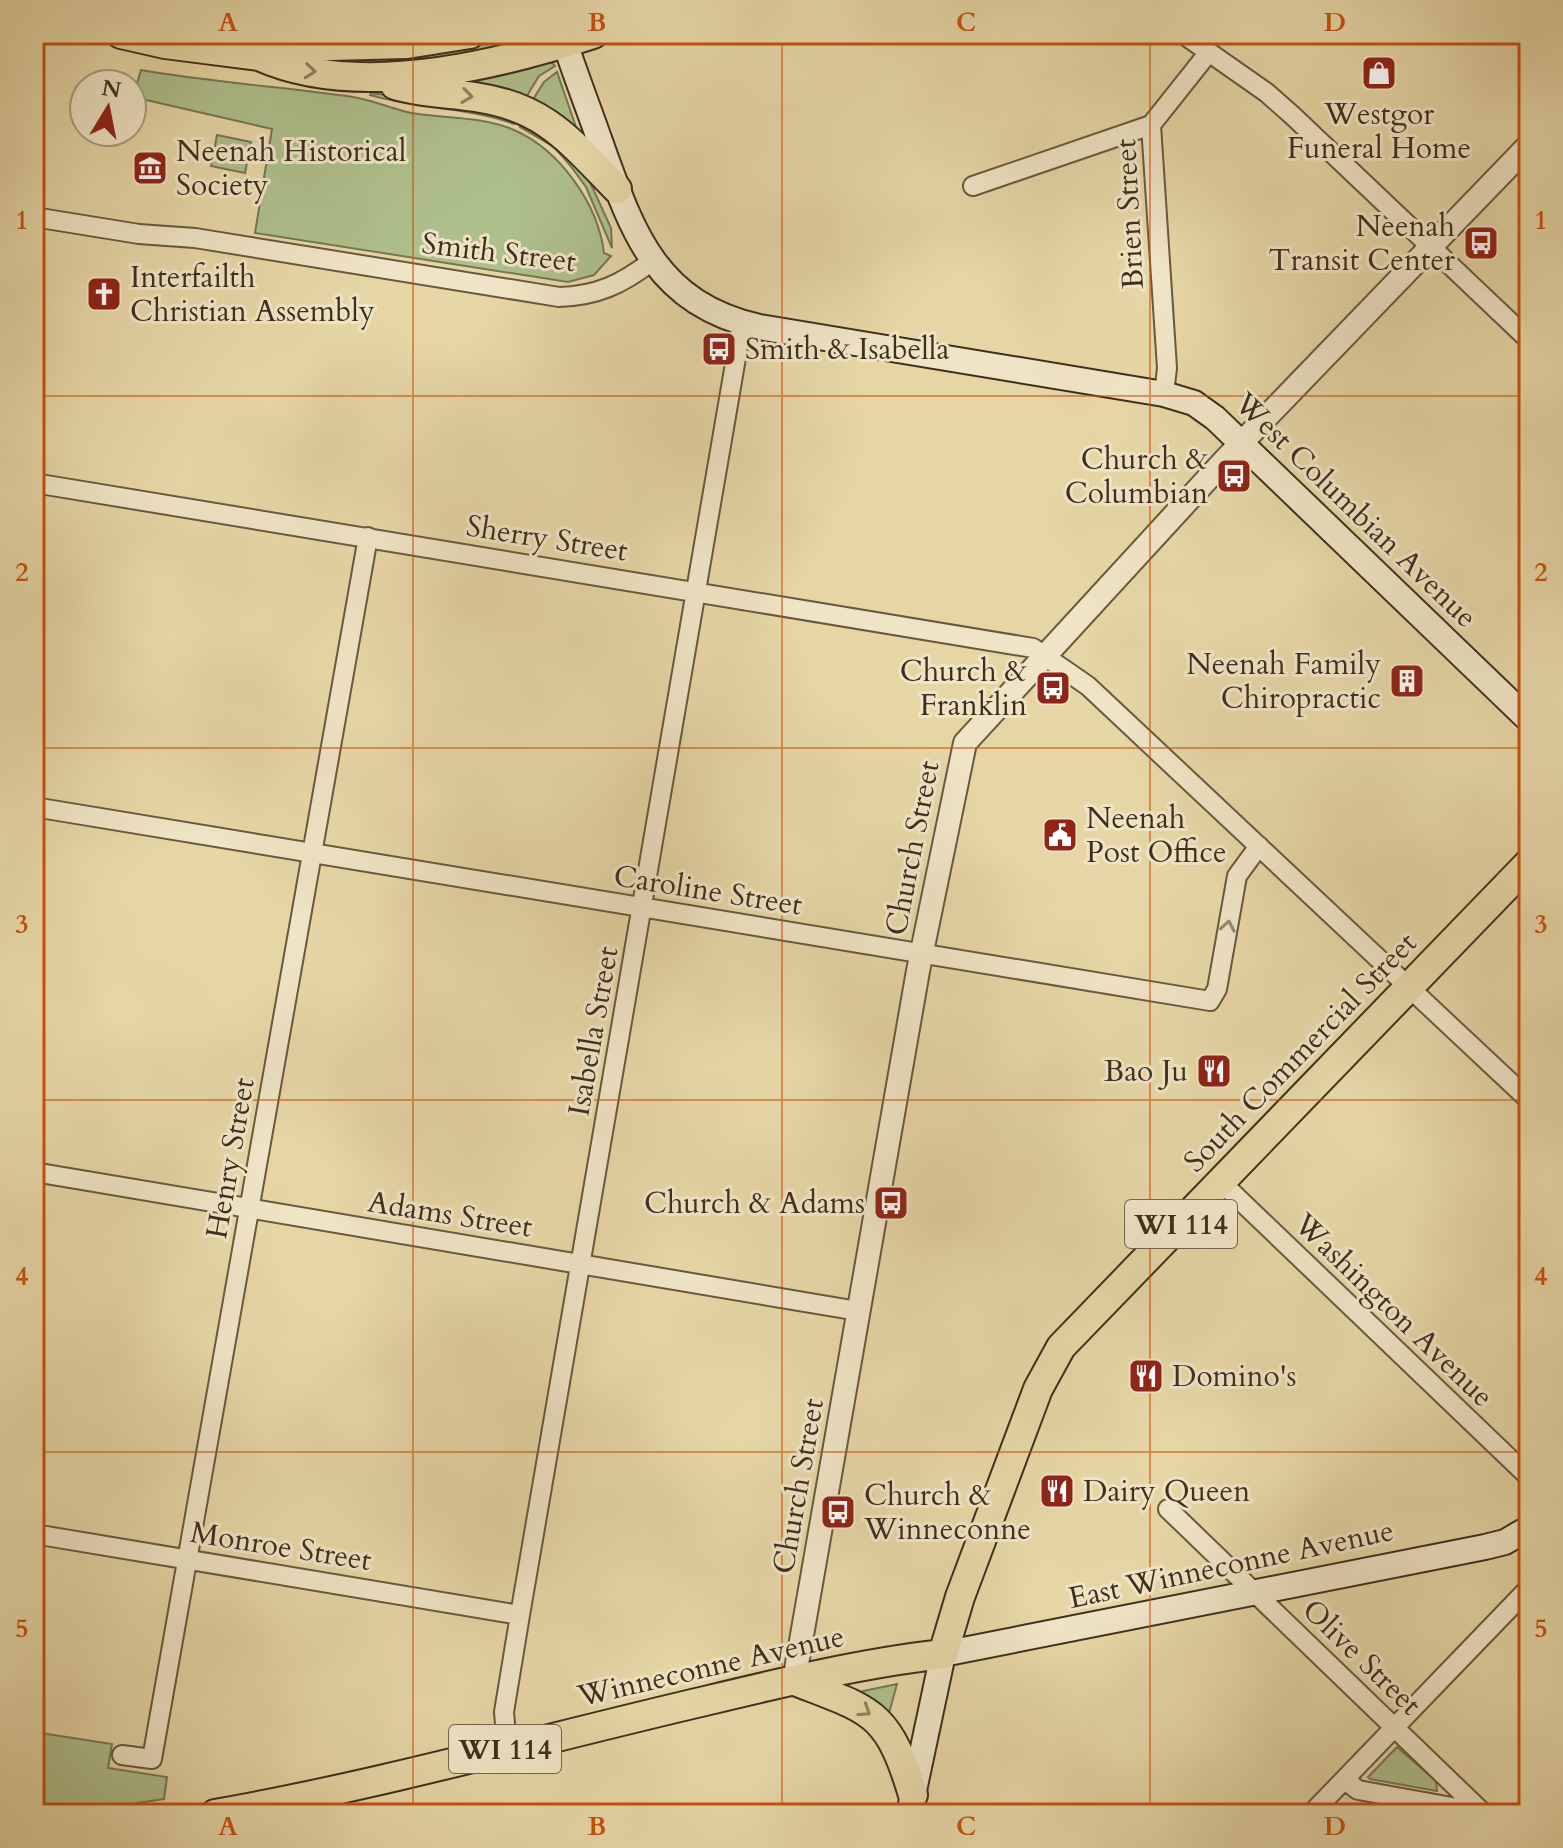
<svg xmlns="http://www.w3.org/2000/svg" width="1563" height="1848" font-family="Cardo,serif">
<style>
.green{fill:#aebf8c;stroke:#767754;stroke-width:2}
.lines{fill:none;stroke-linecap:round;stroke-linejoin:round}
.minor-casing{stroke:#68593e;stroke-width:22}
.tertiary-casing{stroke:#68593e;stroke-width:26}
.secondary-casing{stroke:#3e2f1c;stroke-width:28}
.primary-casing{stroke:#3e2f1c;stroke-width:32}
.minor{stroke:#efe4c5;stroke-width:18}
.tertiary{stroke:#efe4c5;stroke-width:22}
.secondary{stroke:#efe4c5;stroke-width:24}
.primary{stroke:#e6d6a6;stroke-width:28}
.oneway{stroke:#928261}
.oneway2{stroke:#968a70}
.grid{fill:none;stroke:#c6510f;stroke-width:2;stroke-opacity:0.55}
.labels{text-anchor:middle;stroke-width:6;stroke-linejoin:round;paint-order:stroke}
.shield{fill:#efe4c5;stroke:#73654f;stroke-width:2}
.shield-label{font-size:28px;font-weight:bold;fill:#3e2f1c}
.poi-label{font-size:30px;fill:#3e2f1c;stroke:#efe4c5;text-anchor:start}
.street-label{font-size:30px;fill:#3e2f1c;stroke:#efe4c5}
.neatline{fill:none;stroke:#c6510f;stroke-width:3}
.grid-label{font-size:26px;text-anchor:middle;font-weight:bold;fill:#c6510f}
</style>
<rect width="100%" height="100%" fill="#e6d6a6"/>
<filter id="stains"><feTurbulence type="fractalNoise" baseFrequency=".0025" numOctaves="4"/><feColorMatrix values="0 0 0 0 .2 0 0 0 0 .09 0 0 0 0 .02 0 0 0 .5 -.17"/></filter>
<radialGradient id="worn" r=".72"><stop offset=".6" stop-color="#630" stop-opacity="0"/><stop offset="1" stop-color="#630" stop-opacity=".3"/></radialGradient>
<path class="green" d="M527 37V41C468 56 409 62 348 64V61Z
M551 62 555 66 539 76 525 99 463 81Z
M141 70C211 82 282 87 353 97 373 100 392 109 412 113 445 119 481 116 514 130 560 150 598 204 604 253L611 256 594 275 568 282 255 233 272 129 133 97Z
M557 72 576 127 573 130 532 101 544 82Z
M371 93 486 108 517 116 514 124C472 108 416 108 370 95Z
M524 119 584 169 611 228 612 248 586 187 569 164 554 147 520 127Z
M217 135 251 142 245 173 211 166Z
M897 1684 889 1713 864 1695 863 1691Z
M34 1732 112 1744 108 1768 167 1777 164 1799 62 1814H34Z
M1397 1747 1436 1781 1437 1791 1370 1779 1368 1777Z"/>
<g class="lines">
<defs>
<path id="minor" d="M1183 34 1267 93 1293 116 1529 340
M973 186 1151 125
M34 217 139 234 195 238 559 297C597 296 622 284 652 261
M1164 394 1167 368 1151 125 1209 52
M34 483 1033 648 1088 686 1529 1100
M34 807 1210 1001 1217 989 1237 876 1259 846
M34 1172 858 1311
M1222 1183 1529 1477
M1168 1509 1482 1812
M34 1534 520 1615
M507 1748 504 1712 520 1615 742 323
M122 1755 152 1759 368 537
M1345 1780 1358 1790 1485 1813
M1311 1814 1529 1588"/>
<path id="tertiary" d="M794 1681 918 971 965 743 1224 461 1529 145"/>
<path id="secondary" d="M562 34C574 71 588 107 601 144 633 234 656 303 759 327L1164 394 1194 403 1215 418 1529 720
M909 1814 943 1654 1485 1547 1505 1542 1529 1528"/>
<path id="primary" d="M121 34 165 44 259 56 291 47 407 44 470 34
M259 56C355 100 496 66 593 34
M395 85C420 93 449 93 475 97 545 107 570 141 617 189
M795 1681C872 1711 888 1711 913 1795
M215 1814C380 1785 542 1739 705 1701 784 1682 863 1663 943 1654L960 1597 1038 1389 1061 1347 1529 863"/>
</defs>
<use href="#minor" class="minor-casing"/>
<use href="#tertiary" class="tertiary-casing"/>
<use href="#secondary" class="secondary-casing"/>
<use href="#primary" class="primary-casing"/>
<use href="#minor" class="minor"/>
<use href="#tertiary" class="tertiary"/>
<use href="#secondary" class="secondary"/>
<use href="#primary" class="primary"/>
</g>
<defs><path id="oneway-chevron" d="M-2-3.5L2.5 0L-2 3.5" fill="none" stroke-width="1.6" stroke-linecap="round" stroke-linejoin="round" transform="scale(2)"/></defs>
<g class="oneway">
<use href="#oneway-chevron" transform="translate(310 71) rotate(6)"/>
<use href="#oneway-chevron" transform="translate(467 96) rotate(8)"/>
<use href="#oneway-chevron" transform="translate(865 1711) rotate(33)"/>
</g>
<use class="oneway2" href="#oneway-chevron" transform="translate(1228 926) rotate(-80)"/>
<path class="grid" d="M413 34V1814M782 34V1814M1150 34V1814M34 396H1529M34 748H1529M34 1100H1529M34 1452H1529"/>
<defs>
<symbol id="shop-square" viewBox="-11 -11 22 22"><rect x="-9" y="-9" width="18" height="18" rx="4" fill="#8f2418" stroke="#efe4c5"/><path d="M-5-2.5h2.3a2.7 3.5 0 0 1 5.4 0H5L5.5 6h-11ZM-1.5-2.5h3a1.5 2.3 0 0 0-3 0Z" fill="#fff"/></symbol>
<symbol id="museum-square" viewBox="-11 -11 22 22"><rect x="-9" y="-9" width="18" height="18" rx="4" fill="#8f2418" stroke="#efe4c5"/><path d="M0-6L6-3V-2H-6V-3ZM-5-1h2V3h-2ZM-1-1h2V3h-2ZM3-1h2V3H3ZM-6 4H6V6H-6Z" fill="#fff"/></symbol>
<symbol id="bus-square" viewBox="-11 -11 22 22"><rect x="-9" y="-9" width="18" height="18" rx="4" fill="#8f2418" stroke="#efe4c5"/><path d="M-5-6H5V4H4V6H2V4H-2V6H-4V4H-5ZM-3.5-4V0h7V-4ZM-3.5 1.2v1.5H-2V1.2ZM2 1.2v1.5H3.5V1.2Z" fill="#fff"/></symbol>
<symbol id="church-square" viewBox="-11 -11 22 22"><rect x="-9" y="-9" width="18" height="18" rx="4" fill="#8f2418" stroke="#efe4c5"/><path d="M-1.2-6h2.4v3.5h3.3v2.4h-3.3V6h-2.4V-.1h-3.3v-2.4h3.3Z" fill="#fff"/></symbol>
<symbol id="building-square" viewBox="-11 -11 22 22"><rect x="-9" y="-9" width="18" height="18" rx="4" fill="#8f2418" stroke="#efe4c5"/><path d="M-4-6H4V6H1V3H-1V6H-4ZM-2.5-4.3h1.7v1.8h-1.7ZM.8-4.3h1.7v1.8H.8ZM-2.5-1h1.7V.8h-1.7ZM.8-1h1.7V.8H.8Z" fill="#fff"/></symbol>
<symbol id="civic-square" viewBox="-11 -11 22 22"><rect x="-9" y="-9" width="18" height="18" rx="4" fill="#8f2418" stroke="#efe4c5"/><path d="M-.6-6.5H3V-4.5H.6V-3L4-1V1h2V6H-6V1h2V-1L-.6-3ZM-1.2 2.5V6h2.4V2.5Z" fill="#fff"/></symbol>
<symbol id="restaurant-square" viewBox="-11 -11 22 22"><rect x="-9" y="-9" width="18" height="18" rx="4" fill="#8f2418" stroke="#efe4c5"/><path d="M-5-6h1v4h1v-4h1v4h1v-4h1v5L-1.5 .5V6h-2V.5L-5-1ZM5-6V6H3V1.5H1.5Q1.5-4 5-6Z" fill="#fff"/></symbol>
</defs>
<g fill-rule="evenodd">
<use href="#shop-square" x="1359" y="53" width="40" height="40"/>
<use href="#museum-square" x="130" y="148" width="40" height="40"/>
<use href="#bus-square" x="1461" y="223" width="40" height="40"/>
<use href="#church-square" x="84" y="274" width="40" height="40"/>
<use href="#bus-square" x="699" y="329" width="40" height="40"/>
<use href="#bus-square" x="1214" y="456" width="40" height="40"/>
<use href="#building-square" x="1387" y="661" width="40" height="40"/>
<use href="#bus-square" x="1033" y="668" width="40" height="40"/>
<use href="#civic-square" x="1040" y="815" width="40" height="40"/>
<use href="#restaurant-square" x="1194" y="1051" width="40" height="40"/>
<use href="#bus-square" x="871" y="1183" width="40" height="40"/>
<use href="#restaurant-square" x="1126" y="1356" width="40" height="40"/>
<use href="#restaurant-square" x="1037" y="1471" width="40" height="40"/>
<use href="#bus-square" x="818" y="1492" width="40" height="40"/>
</g>
<g class="labels">
<g class="shield">
<rect x="1125" y="1200" width="112" height="48" rx="6"/>
<rect x="449" y="1725" width="112" height="48" rx="6"/>
</g>
<g class="shield-label">
<text x="1181" y="1234">WI 114</text>
<text x="505" y="1759">WI 114</text>
</g>
<g class="poi-label">
<text x="1379" y="124" text-anchor="middle">Westgor<tspan x="1379" dy="34">Funeral Home</tspan></text>
<text x="176" y="161">Neenah Historical<tspan x="176" dy="34">Society</tspan></text>
<text x="1455" y="236" text-anchor="end">Neenah<tspan x="1455" dy="34">Transit Center</tspan></text>
<text x="130" y="287">Interfailth<tspan x="130" dy="34">Christian Assembly</tspan></text>
<text x="745" y="359">Smith &amp; Isabella</text>
<text x="1208" y="469" text-anchor="end">Church &amp;<tspan x="1208" dy="34">Columbian</tspan></text>
<text x="1381" y="674" text-anchor="end">Neenah Family<tspan x="1381" dy="34">Chiropractic</tspan></text>
<text x="1027" y="681" text-anchor="end">Church &amp;<tspan x="1027" dy="34">Franklin</tspan></text>
<text x="1086" y="828">Neenah<tspan x="1086" dy="34">Post Office</tspan></text>
<text x="1188" y="1081" text-anchor="end">Bao Ju</text>
<text x="865" y="1213" text-anchor="end">Church &amp; Adams</text>
<text x="1172" y="1386">Domino's</text>
<text x="1083" y="1501">Dairy Queen</text>
<text x="864" y="1505">Church &amp;<tspan x="864" dy="34">Winneconne</tspan></text>
</g>
<g class="street-label">
<text transform="translate(1129 214) rotate(-93)" y="10">Brien Street</text>
<text transform="translate(499 252) rotate(7)" y="10">Smith Street</text>
<text transform="translate(1356 510) rotate(44)" y="10">West Columbian Avenue</text>
<text transform="translate(547 538) rotate(9)" y="10">Sherry Street</text>
<text transform="translate(912 848) rotate(-79)" y="10">Church Street</text>
<text transform="translate(708 890) rotate(9)" y="10">Caroline Street</text>
<text transform="translate(593 1031) rotate(-80)" y="10">Isabella Street</text>
<text transform="translate(1300 1052) rotate(-46)" y="10">South Commercial Street</text>
<text transform="translate(230 1158) rotate(-80)" y="10">Henry Street</text>
<text transform="translate(450 1214) rotate(9)" y="10">Adams Street</text>
<text transform="translate(1394 1310) rotate(44)" y="10">Washington Avenue</text>
<text transform="translate(798 1486) rotate(-80)" y="10">Church Street</text>
<text transform="translate(281 1546) rotate(9)" y="10">Monroe Street</text>
<text transform="translate(1231 1564) rotate(-12)" y="10">East Winneconne Avenue</text>
<text transform="translate(1362 1657) rotate(44)" y="10">Olive Street</text>
<text transform="translate(711 1666) rotate(-13)" y="10">Winneconne Avenue</text>
</g>
</g>
<rect width="1563" height="1848" fill="none" stroke="#e6d6a6" stroke-width="88"/>
<g transform="translate(108 108) rotate(10)"><circle r="38" fill="#efe4c5" stroke="#a89c81" stroke-width="2"/>
<path d="M0-6L14 30L0 20L-14 30Z" fill="#8f2418"/>
<text y="-12" font-size="22" font-weight="bold" text-anchor="middle" fill="#3e2f1c">N</text>
</g>
<rect x="44" y="44" width="1475" height="1760" class="neatline"/>
<g class="grid-label">
<text x="228" y="31">A</text>
<text x="597" y="31">B</text>
<text x="966" y="31">C</text>
<text x="1335" y="31">D</text>
<text x="22" y="229">1</text>
<text x="1541" y="229">1</text>
<text x="22" y="581">2</text>
<text x="1541" y="581">2</text>
<text x="22" y="933">3</text>
<text x="1541" y="933">3</text>
<text x="22" y="1285">4</text>
<text x="1541" y="1285">4</text>
<text x="22" y="1637">5</text>
<text x="1541" y="1637">5</text>
<text x="228" y="1835">A</text>
<text x="597" y="1835">B</text>
<text x="966" y="1835">C</text>
<text x="1335" y="1835">D</text>
</g>
<rect width="100%" height="100%" filter="url(#stains)"/>
<rect width="100%" height="100%" fill="url(#worn)"/>
</svg>
